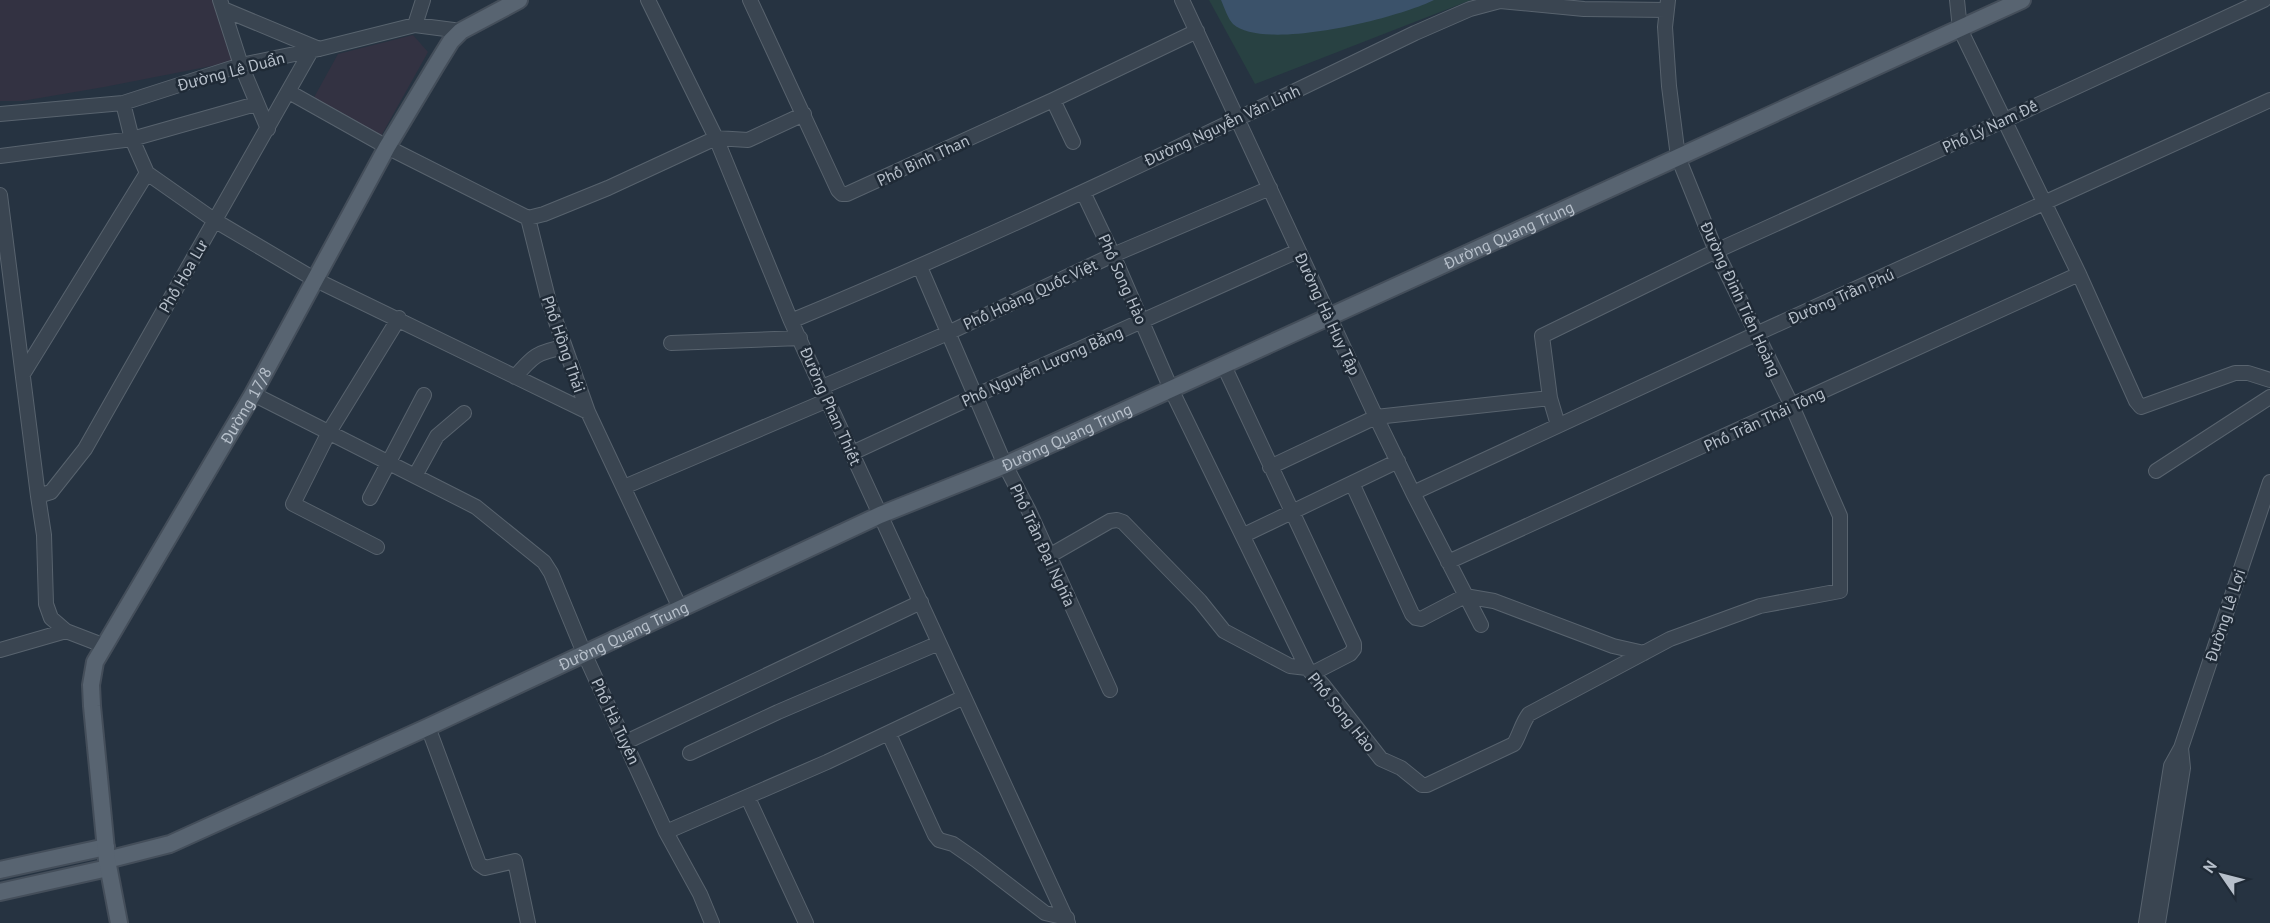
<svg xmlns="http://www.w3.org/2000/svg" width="2270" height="923" font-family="'PT Sans',sans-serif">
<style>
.medical{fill:#333242}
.green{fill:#284142}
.water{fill:#3b526a}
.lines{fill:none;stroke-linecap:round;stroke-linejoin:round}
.minor-casing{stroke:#58636e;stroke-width:16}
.major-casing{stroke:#444e5a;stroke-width:20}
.minor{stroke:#3a4551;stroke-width:14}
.major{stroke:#586471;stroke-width:16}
.labels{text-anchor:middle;stroke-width:5;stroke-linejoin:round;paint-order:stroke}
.street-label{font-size:16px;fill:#b7c0cb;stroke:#1f2a36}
</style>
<rect width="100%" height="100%" fill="#263341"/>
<path class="medical" d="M0 0H220L237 61 104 87 22 101H0Z
M413 35 428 52 380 138 312 101 338 54Z"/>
<path class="green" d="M1209 0H1471L1255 84Z"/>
<path class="water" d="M1221 0H1434C1398 18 1265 52 1233 24 1228 19 1224 7 1221 0Z"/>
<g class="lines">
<defs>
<path id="minor" d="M220 0 241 65 268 129
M648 0 716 138 791 321 1068 923
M750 0 838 190 842 194H847L1053 100 1197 31
M1182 0 1376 417 1413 493 1481 625
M1957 0 1960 29 2079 274 2136 401 2141 407 2235 373H2248L2270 380
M223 9 319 49
M415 25 423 0
M289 92 387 147 528 218 549 302 588 412 680 608
M1053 100 1073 142
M123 103 132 139 147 173 214 220 314 279 588 412
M0 114 123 103 241 65 319 49 415 25 461 31
M0 156 132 139 256 104
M1083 192 1113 255 1171 389 1307 668 1323 685 1381 759 1401 768 1422 785H1427L1514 744C1520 734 1522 723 1529 714L1670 639 1760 606 1840 591V516L1792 406 1716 251 1678 157 1669 86 1665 27 1668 0
M0 195 38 496 51 492 85 449 311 51
M528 218 544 214 608 188 716 138 748 140 804 114
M920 267 1005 465 1029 511 1110 690
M791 321C1003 233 1209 133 1415 33L1470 9 1500 1 1584 9 1667 10
M671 343 800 338
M1224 366 1354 644V649L1350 654 1313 673
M23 374 147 173
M515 377C533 356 537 352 565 347
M822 387 948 333 1113 255 1270 188
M253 394 476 507 544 562 551 573 584 653 666 832 700 894 712 923
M1558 425 1550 398 1542 336 1716 251 2005 120 2264 0
M852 453 977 395 1298 251
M1270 467 1376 417 1550 398
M2156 471 2270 397
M415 476 437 436 464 413
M1352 483 1412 614 1416 618 1421 619 1465 596 1494 601 1613 646 1644 653
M624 487 828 400
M1413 493 1756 334 2270 100
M38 496 44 535 46 604 51 618 66 631 105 646
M370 498 424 395
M1244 535 1398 461
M377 547 293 504 329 432 399 318
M1049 556 1110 521 1117 520 1123 522 1200 601 1224 631 1290 666 1307 668
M1448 562 2079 274
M0 650 66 631
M428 727 479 864 485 868 515 861 528 923
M889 734 935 835 939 840 953 844 976 860 1045 913 1067 918
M626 742 921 602
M690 753 778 712 939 643
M748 798 806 923
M666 832 827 762 964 697
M2146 923 2171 766 2181 748 2270 482
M2158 923 2183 768 2181 748"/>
<g id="major">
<path id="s1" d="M107 860 170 844 428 727 880 515 1005 465 2022 0"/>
<path d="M0 870 106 847"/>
<path d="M0 892 108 868"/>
<path id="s2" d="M119 923 107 860 92 706 91 685 95 662 253 394 387 147 435 67 451 41 461 31 519 0"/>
</g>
</defs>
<use href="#minor" class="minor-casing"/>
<use href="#major" class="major-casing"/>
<use href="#minor" class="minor"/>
<use href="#major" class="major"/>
</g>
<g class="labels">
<g class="street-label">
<text transform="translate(231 71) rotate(-15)" y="6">Đường Lê Duẩn</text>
<text transform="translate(1222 125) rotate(-25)" y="6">Đường Nguyễn Văn Linh</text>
<text transform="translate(1990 126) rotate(-25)" y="6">Phố Lý Nam Đế</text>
<text transform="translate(923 160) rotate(-25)" y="6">Phố Bình Than</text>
<text dy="6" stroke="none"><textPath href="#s1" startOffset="1536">Đường Quang Trung</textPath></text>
<text transform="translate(183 276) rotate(-60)" y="6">Phố Hoa Lư</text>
<text transform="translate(1123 279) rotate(66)" y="6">Phố Song Hào</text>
<text transform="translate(1030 294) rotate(-25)" y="6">Phố Hoàng Quốc Việt</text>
<text transform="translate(1841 296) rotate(-24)" y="6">Đường Trần Phú</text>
<text transform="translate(1741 299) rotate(65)" y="6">Đường Đinh Tiên Hoàng</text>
<text transform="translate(1328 314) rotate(65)" y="6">Đường Hà Huy Tập</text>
<text transform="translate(564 344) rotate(71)" y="6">Phố Hồng Thái</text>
<text transform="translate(1042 366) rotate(-24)" y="6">Phố Nguyễn Lương Bằng</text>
<text dy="6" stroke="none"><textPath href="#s2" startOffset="561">Đường 17/8</textPath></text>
<text transform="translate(831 406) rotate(66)" y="6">Đường Phan Thiết</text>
<text transform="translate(1764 419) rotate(-25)" y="6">Phố Trần Thái Tông</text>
<text dy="6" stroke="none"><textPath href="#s1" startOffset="1050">Đường Quang Trung</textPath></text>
<text transform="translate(1043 545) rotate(65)" y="6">Phố Trần Đại Nghĩa</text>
<text transform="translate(2225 615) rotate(-72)" y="6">Đường Lê Lợi</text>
<text dy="6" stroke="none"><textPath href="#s1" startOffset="564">Đường Quang Trung</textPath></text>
<text transform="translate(1342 712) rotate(51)" y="6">Phố Song Hào</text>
<text transform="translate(616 721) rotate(65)" y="6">Phố Hà Tuyên</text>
</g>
</g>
<g transform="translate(2222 875) rotate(305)" stroke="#1f2a36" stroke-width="4.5" paint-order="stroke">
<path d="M0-4.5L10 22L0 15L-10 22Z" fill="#b7c0cb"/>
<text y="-9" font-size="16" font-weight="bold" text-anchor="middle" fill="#b7c0cb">N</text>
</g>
</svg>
